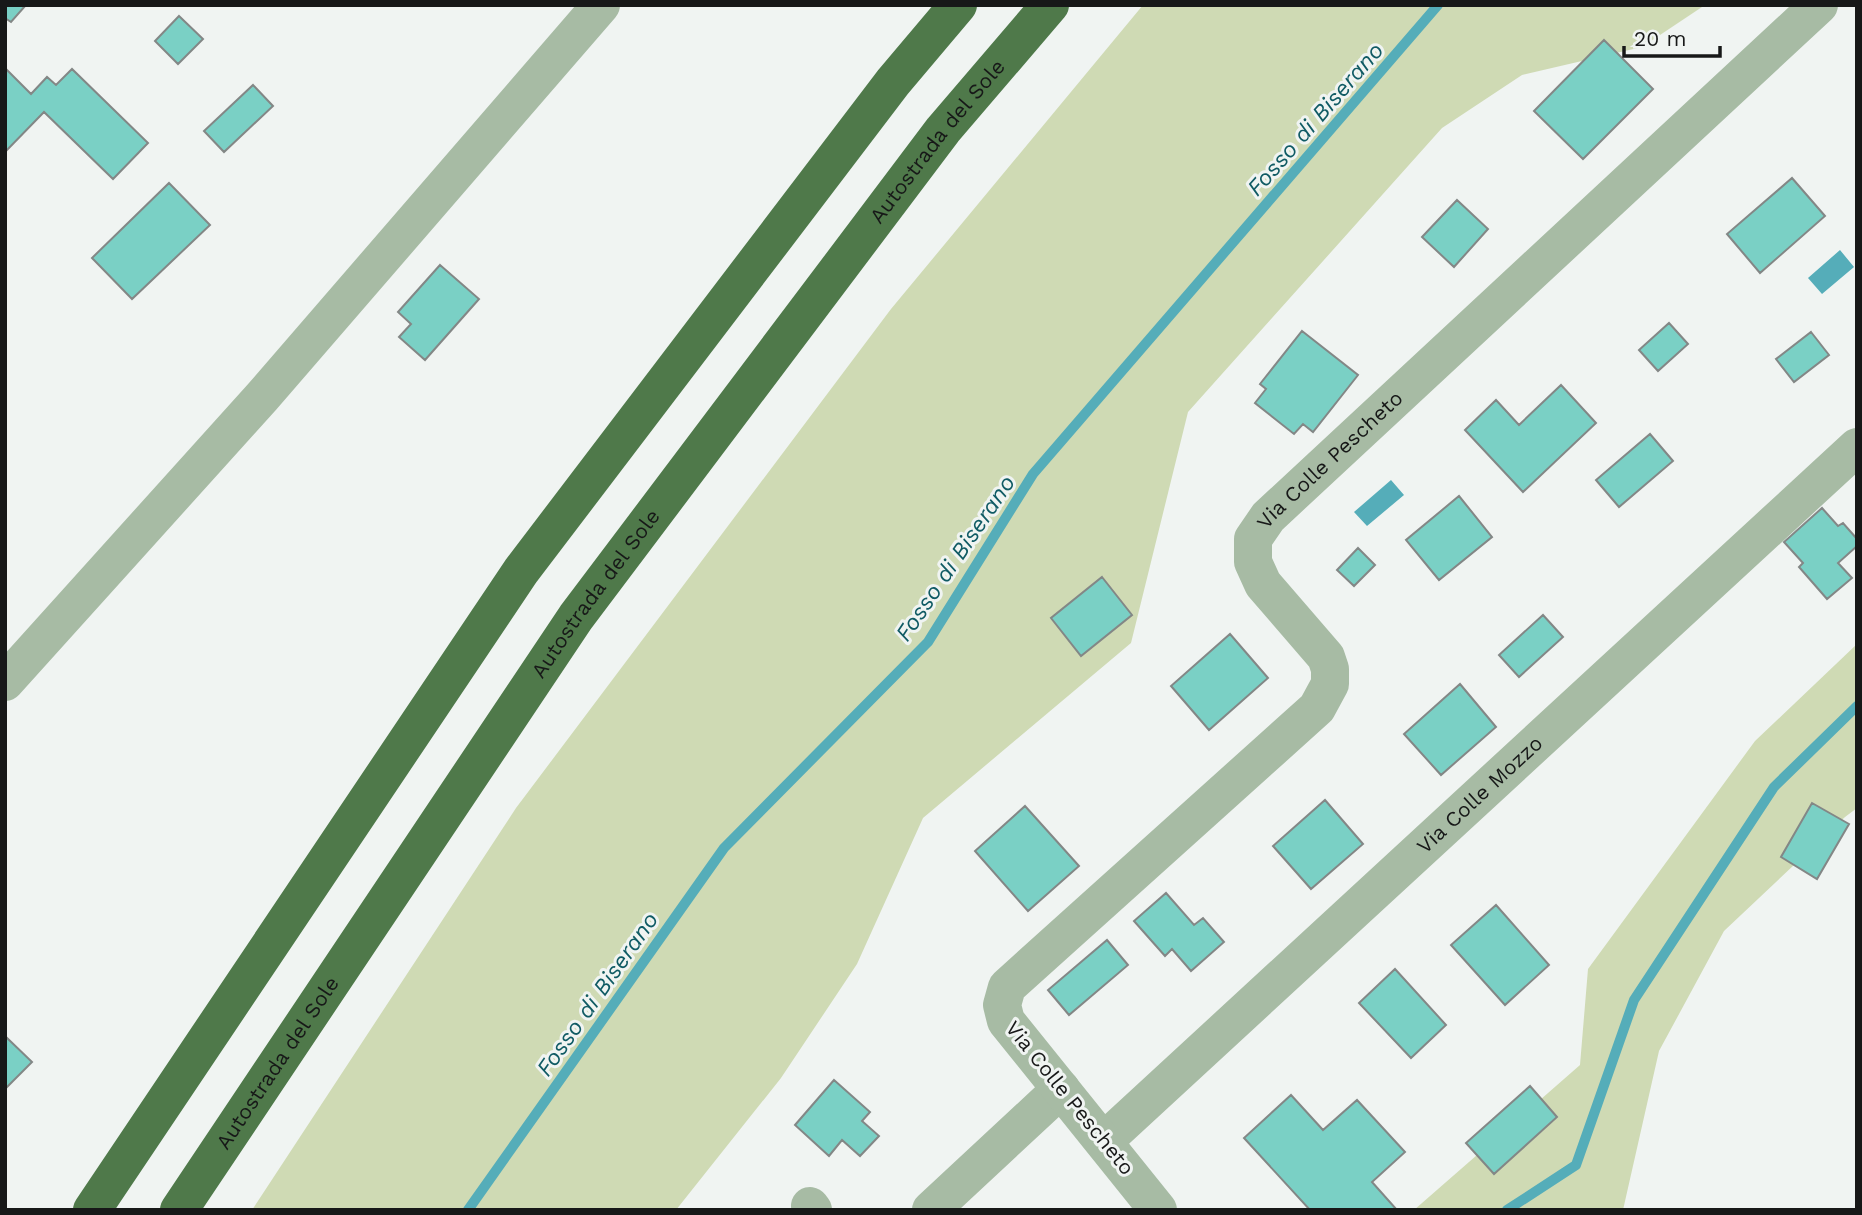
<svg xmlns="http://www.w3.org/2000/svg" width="1862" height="1215" font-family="'Work Sans',sans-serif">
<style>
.green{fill:#cfdab4}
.water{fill:#55adb9}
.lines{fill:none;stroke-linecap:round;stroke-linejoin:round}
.stream{stroke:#55adb9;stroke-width:10}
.building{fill:#7ad0c5;stroke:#838786;stroke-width:2}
.minor{stroke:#a7bba4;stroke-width:38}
.highway{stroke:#4f794a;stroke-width:38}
.labels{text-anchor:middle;stroke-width:6;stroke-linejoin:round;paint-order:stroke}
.street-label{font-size:21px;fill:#171818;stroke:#f0f4f2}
.water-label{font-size:23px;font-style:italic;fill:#105b64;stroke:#f0f4f2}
</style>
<rect width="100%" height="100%" fill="#f0f4f2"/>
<path class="green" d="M1143 5H1705L1642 47 1522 75 1442 128 1188 412 1131 643 923 818 857 964 781 1078 676 1210H252L516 808 891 309Z
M1857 644V808L1845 817 1724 931 1659 1051 1623 1210H1414L1580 1065 1588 969 1755 741Z"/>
<path class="water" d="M1840 250 1854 267 1822 294 1808 278Z
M1391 480 1404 495 1367 526 1354 512Z"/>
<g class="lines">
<path class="stream" d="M468 1210 724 848 928 642 1033 474 1438 5
M1507 1210 1576 1165 1634 1000 1774 787 1857 706"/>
</g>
<path class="building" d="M5 5H26L11 22 5 18Z
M179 16 203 39 178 64 155 41Z
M1604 40 1653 89 1583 159 1534 111Z
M5 68 31 94 47 77 56 85 72 69 148 143 113 179 44 112 5 152Z
M253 85 273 106 224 152 204 131Z
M1792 178 1825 216 1760 273 1727 234Z
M169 183 210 225 132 299 92 258Z
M1457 200 1488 229 1454 267 1422 237Z
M440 265 479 299 425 360 399 337 411 324 398 312Z
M1669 323 1688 344 1658 371 1639 350Z
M1302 331 1358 375 1313 432 1303 424 1294 434 1255 403 1266 389 1260 384Z
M1811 332 1829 355 1794 382 1776 359Z
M1561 385 1596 423 1523 492 1465 430 1496 400 1519 425Z
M1650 434 1673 461 1619 507 1596 480Z
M1459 496 1492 537 1439 580 1406 540Z
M1822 508 1838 526 1843 523 1857 539V546L1838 563 1852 578 1827 599 1799 567 1803 563 1784 542Z
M1358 548 1375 565 1354 586 1337 570Z
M1102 577 1132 615 1081 656 1051 618Z
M1543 615 1563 637 1519 677 1499 655Z
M1230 634 1268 678 1209 730 1171 686Z
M1460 684 1496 727 1441 775 1404 734Z
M1325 800 1363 844 1311 889 1273 846Z
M1812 803 1849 824 1817 879 1781 857Z
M1025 806 1079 866 1028 911 975 851Z
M1166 893 1194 925 1203 918 1224 942 1191 971 1172 949 1165 956 1134 921Z
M1496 905 1549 965 1505 1005 1451 945Z
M1107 940 1128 965 1069 1015 1048 990Z
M1395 969 1446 1025 1411 1058 1359 1003Z
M5 1036 32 1062 5 1089Z
M834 1080 870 1112 862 1121 879 1136 860 1156 842 1140 829 1156 795 1125Z
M1530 1086 1557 1117 1494 1174 1466 1143Z
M1291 1095 1323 1130 1357 1100 1405 1152 1372 1182 1397 1210H1310L1244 1138Z"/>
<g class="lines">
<g class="minor">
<path d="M5 682 262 397 601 5"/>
<path id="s1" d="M1104 1141 1857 447"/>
<path d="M810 1206 813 1210"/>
<path d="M931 1210 1061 1089"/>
<path id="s2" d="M1158 1210 1006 1021 1002 1005 1007 987 1317 708 1330 684V669L1326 657 1263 584 1253 562V539L1268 517 1819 5"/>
</g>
<g class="highway">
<path d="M92 1210 521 571 893 82 958 5"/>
<path id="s3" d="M179 1210 576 617 943 130 1050 5"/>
</g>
</g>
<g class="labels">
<g class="street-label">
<text dy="7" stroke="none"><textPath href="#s3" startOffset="1311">Autostrada del Sole</textPath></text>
<text dy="7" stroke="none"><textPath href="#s2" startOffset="1004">Via Colle Pescheto</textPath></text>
<text dy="7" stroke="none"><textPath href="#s3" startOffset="744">Autostrada del Sole</textPath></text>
<text dy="7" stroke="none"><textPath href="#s1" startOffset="511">Via Colle Mozzo</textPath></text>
<text dy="7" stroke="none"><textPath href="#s3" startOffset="177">Autostrada del Sole</textPath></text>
<text transform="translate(1070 1098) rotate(51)" y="7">Via Colle Pescheto</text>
</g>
<g class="water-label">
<text transform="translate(1315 119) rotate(-49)" y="8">Fosso di Biserano</text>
<text transform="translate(955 558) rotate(-56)" y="8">Fosso di Biserano</text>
<text transform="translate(597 994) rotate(-55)" y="8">Fosso di Biserano</text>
</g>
</g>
<rect width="1862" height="1215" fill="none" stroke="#171818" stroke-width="14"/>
<path d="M1624 46v10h96v-10" fill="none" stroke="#171818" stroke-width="3.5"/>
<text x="1634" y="46" font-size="21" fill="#171818" stroke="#f0f4f2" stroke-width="5" paint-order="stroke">20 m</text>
</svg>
